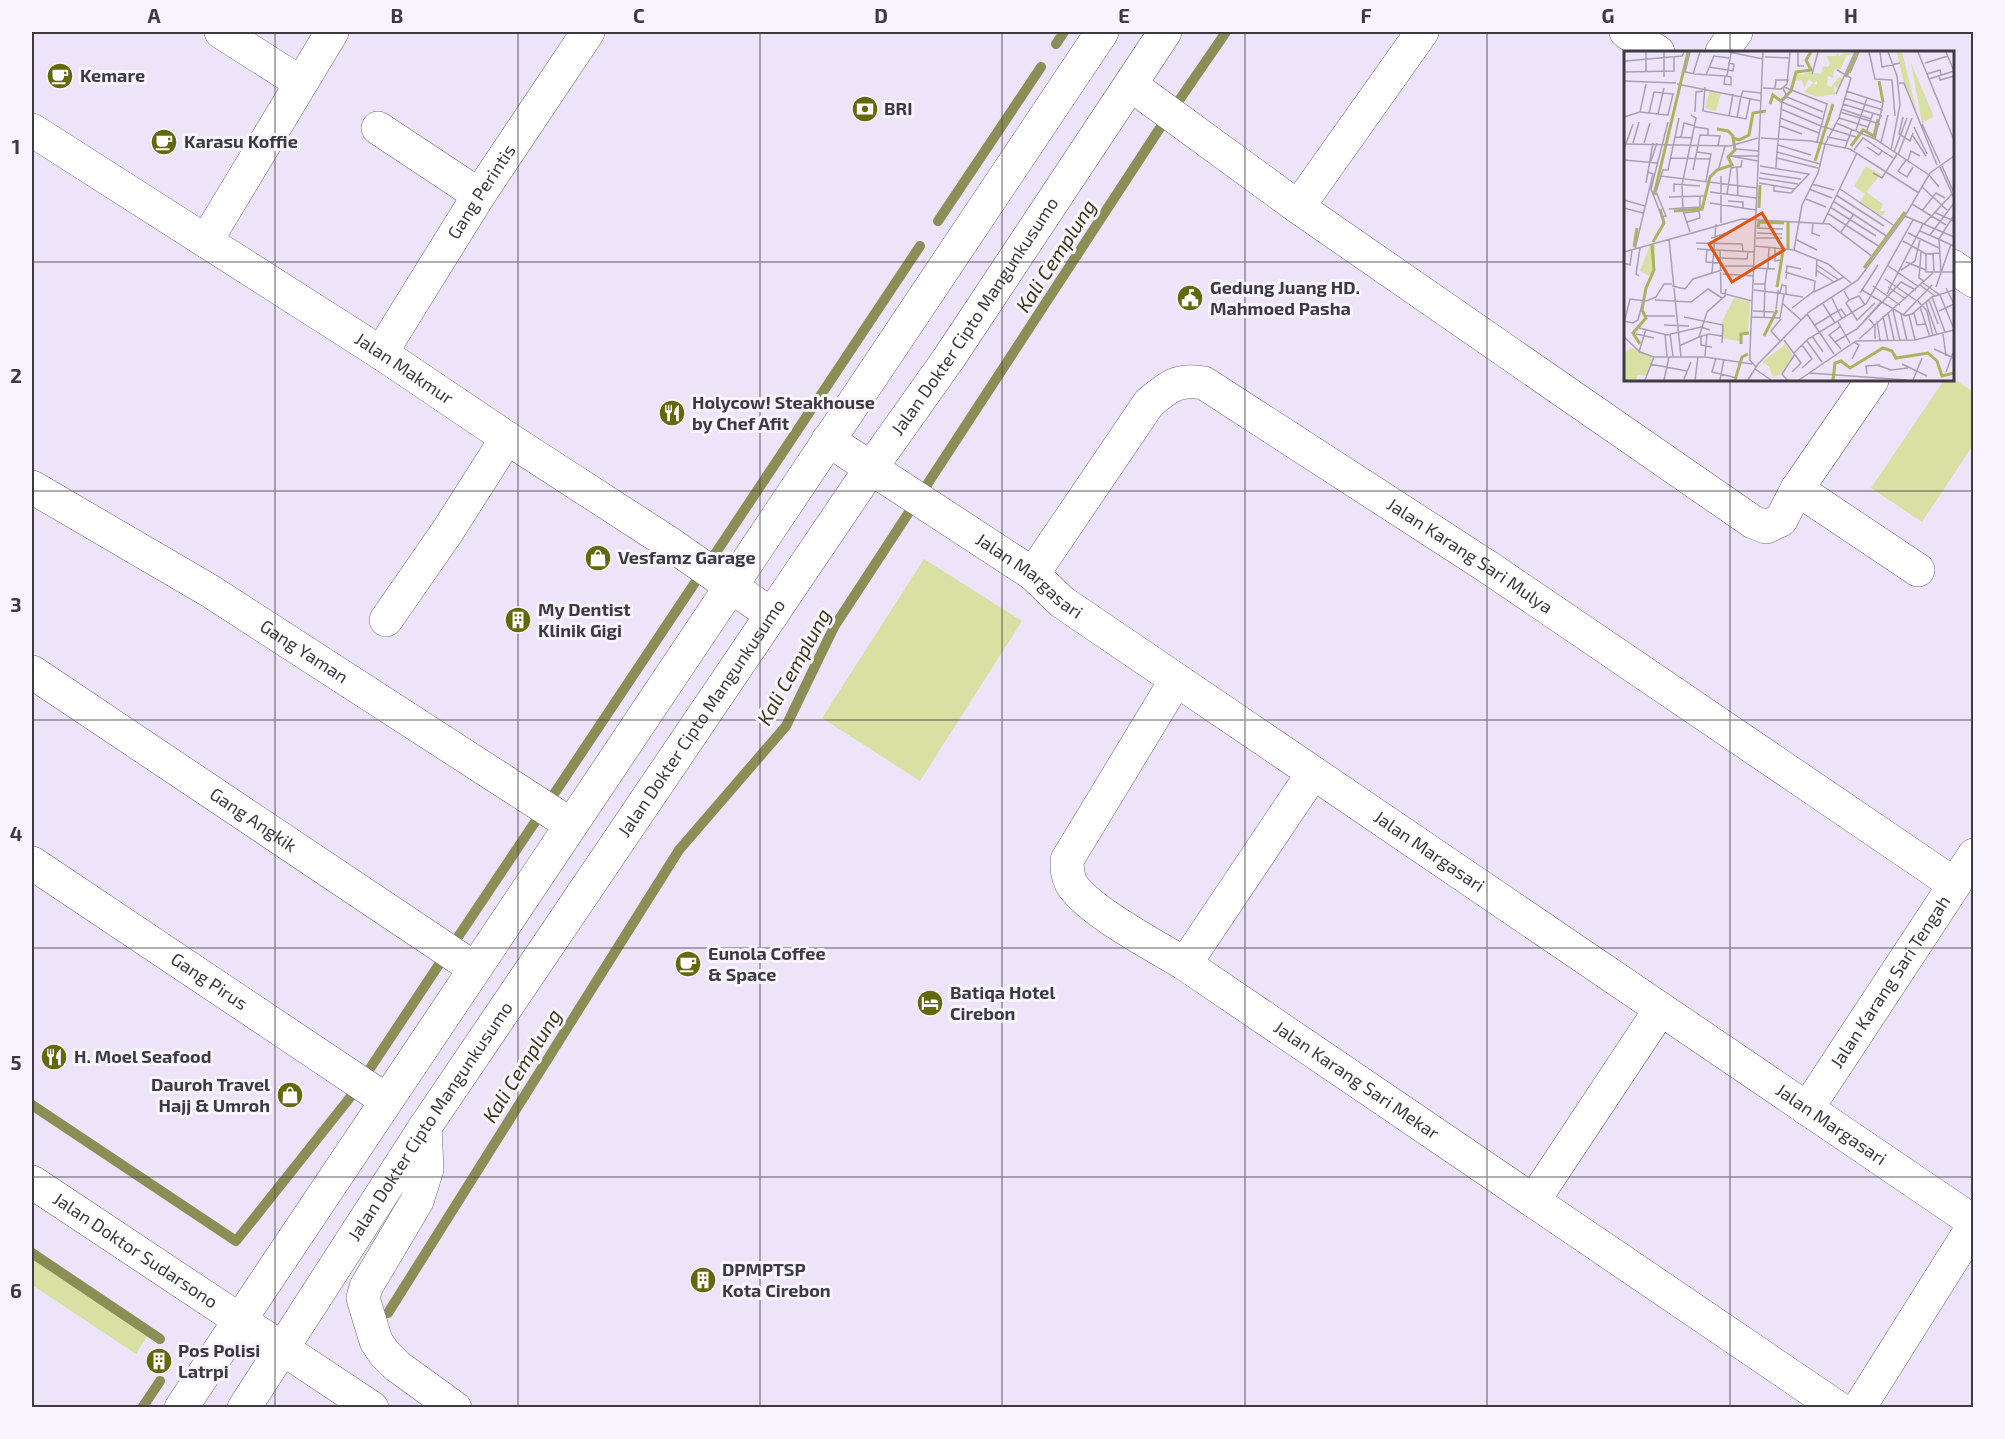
<svg xmlns="http://www.w3.org/2000/svg" width="2005" height="1439" font-family="'Exo 2',sans-serif">
<style>
.green{fill:#d8e0a4}
.lines{fill:none;stroke-linecap:round;stroke-linejoin:round}
.stream{stroke:#8a8f56;stroke-width:10}
.street-casing{stroke:#6f6779;stroke-width:34}
.secondary-casing{stroke:#6f6779;stroke-width:34}
.street{stroke:#fff;stroke-width:33}
.secondary{stroke:#fff;stroke-width:33}
.grid{fill:none;stroke:#3e3a42;stroke-width:1.5;stroke-opacity:0.55}
.labels{text-anchor:middle;stroke-width:6;stroke-linejoin:round;paint-order:stroke}
.poi-label{font-size:18px;font-weight:bold;fill:#3e3a42;stroke:#f8f4fd;text-anchor:start}
.street-label{font-size:18px;fill:#3e3a42;stroke:#f8f4fd}
.water-label{font-size:20px;font-style:italic;fill:#353914;stroke:#f8f4fd}
.inset-river{fill:none;stroke:#aab45e;stroke-width:3}
.inset-road{fill:none;stroke:#a8a0b0;stroke-width:1.5}
.view{fill:#e0570f;fill-opacity:0.15;stroke:#e0570f;stroke-width:3}
.inset-edge{fill:none;stroke:#3e3a42;stroke-width:3}
.neatline{fill:none;stroke:#3e3a42;stroke-width:2}
.grid-label{font-size:20px;text-anchor:middle;font-weight:bold;fill:#3e3a42}
</style>
<rect width="100%" height="100%" fill="#eee4f9"/>
<path class="green" d="M1953 378 1973 392V445L1922 522 1871 488 1944 380H1952Z
M924 559 1022 621 920 781 822 718Z
M32 1257 148 1335 136 1354 32 1285Z"/>
<g class="lines">
<path class="stream" d="M1056 44 1064 32
M938 221 1041 67
M713 557 920 246
M552 797 702 572
M454 943 539 816
M365 1076 444 957
M32 1105 236 1241 352 1095
M32 1253 160 1339
M388 1313 679 850 786 726 834 627 1158 131 1226 32
M142 1408 160 1381"/>
<defs>
<g id="street">
<path d="M221 32 301 83"/>
<path d="M1626 32 1658 52"/>
<path d="M1722 52 1736 32"/>
<path d="M1131 85 1298 207 1753 522 1766 527 1781 520 1797 489 1872 380"/>
<path d="M378 128 479 195"/>
<path id="s1" d="M32 130 381 353 507 438 669 543 772 615"/>
<path d="M1298 207 1422 32"/>
<path d="M206 241 332 32"/>
<path d="M1952 266 1974 281"/>
<path id="s2" d="M381 353 479 195 588 32"/>
<path id="s3" d="M828 440 1033 574 1062 602 1974 1222"/>
<path id="s4" d="M32 487 210 591 570 824"/>
<path d="M1797 489 1918 570"/>
<path id="s5" d="M1033 574 1149 403C1168 387 1178 378 1204 383L1488 567 1954 884"/>
<path d="M386 620 447 532 507 438"/>
<path id="s6" d="M32 672 474 968"/>
<path id="s7" d="M1176 680 1067 860C1067 868 1067 875 1071 883 1085 909 1157 947 1185 964L1838 1408"/>
<path id="s8" d="M32 863 386 1100"/>
<path d="M1185 964 1313 773"/>
<path id="s9" d="M1807 1109 1974 855"/>
<path d="M1534 1200 1660 1010"/>
<path d="M1859 1408 1974 1225"/>
</g>
<g id="secondary">
<path d="M425 1127 427 1169 417 1201 366 1287 363 1298 376 1341 384 1353 397 1366 455 1408"/>
<path id="s10" d="M32 1182 372 1408"/>
<path d="M181 1408 1102 32"/>
<path id="s11" d="M244 1408 425 1127 871 468 949 358 1165 32"/>
</g>
</defs>
<use href="#street" class="street-casing"/>
<use href="#secondary" class="secondary-casing"/>
<use href="#street" class="street"/>
<use href="#secondary" class="secondary"/>
</g>
<path class="grid" d="M275 32V1408M518 32V1408M760 32V1408M1002 32V1408M1245 32V1408M1487 32V1408M1730 32V52M32 262H1626M1952 262H1974M1730 380V1408M32 491H1974M32 720H1974M32 948H1974M32 1177H1974"/>
<defs>
<symbol id="cafe-disc" viewBox="-11 -11 22 22"><circle r="9.5" fill="#62690b" stroke="#f8f4fd"/><path d="M-5.5-4.5H6V0H3Q3 3.5 0 3.5H-2.5Q-5.5 3.5-5.5 0ZM3-3.2v2h1.7v-2ZM-6 4.5H4V6H-6Z" fill="#fff"/></symbol>
<symbol id="bank-disc" viewBox="-11 -11 22 22"><circle r="9.5" fill="#62690b" stroke="#f8f4fd"/><path d="M-6-4H6V4H-6ZM0-2.3a2.3 2.3 0 1 0 0 4.6a2.3 2.3 0 1 0 0-4.6Z" fill="#fff"/></symbol>
<symbol id="civic-disc" viewBox="-11 -11 22 22"><circle r="9.5" fill="#62690b" stroke="#f8f4fd"/><path d="M-.6-6.5H3V-4.5H.6V-3L4-1V1h2V6H-6V1h2V-1L-.6-3ZM-1.2 2.5V6h2.4V2.5Z" fill="#fff"/></symbol>
<symbol id="restaurant-disc" viewBox="-11 -11 22 22"><circle r="9.5" fill="#62690b" stroke="#f8f4fd"/><path d="M-5-6h1v4h1v-4h1v4h1v-4h1v5L-1.5 .5V6h-2V.5L-5-1ZM5-6V6H3V1.5H1.5Q1.5-4 5-6Z" fill="#fff"/></symbol>
<symbol id="shop-disc" viewBox="-11 -11 22 22"><circle r="9.5" fill="#62690b" stroke="#f8f4fd"/><path d="M-5-2.5h2.3a2.7 3.5 0 0 1 5.4 0H5L5.5 6h-11ZM-1.5-2.5h3a1.5 2.3 0 0 0-3 0Z" fill="#fff"/></symbol>
<symbol id="building-disc" viewBox="-11 -11 22 22"><circle r="9.5" fill="#62690b" stroke="#f8f4fd"/><path d="M-4-6H4V6H1V3H-1V6H-4ZM-2.5-4.3h1.7v1.8h-1.7ZM.8-4.3h1.7v1.8H.8ZM-2.5-1h1.7V.8h-1.7ZM.8-1h1.7V.8H.8Z" fill="#fff"/></symbol>
<symbol id="hotel-disc" viewBox="-11 -11 22 22"><circle r="9.5" fill="#62690b" stroke="#f8f4fd"/><path d="M-6-4.5h1.5V1H6V5H4.5V3h-9V5H-6ZM-4 0a1.8 1.8 0 1 1 3.6 0ZM.5 0V-2.5h3Q6-2.5 6 0Z" fill="#fff"/></symbol>
</defs>
<g fill-rule="evenodd">
<use href="#cafe-disc" x="45" y="61" width="30" height="30"/>
<use href="#bank-disc" x="850" y="94" width="30" height="30"/>
<use href="#cafe-disc" x="149" y="127" width="30" height="30"/>
<use href="#civic-disc" x="1175" y="283" width="30" height="30"/>
<use href="#restaurant-disc" x="657" y="398" width="30" height="30"/>
<use href="#shop-disc" x="583" y="543" width="30" height="30"/>
<use href="#building-disc" x="503" y="605" width="30" height="30"/>
<use href="#cafe-disc" x="673" y="949" width="30" height="30"/>
<use href="#hotel-disc" x="915" y="988" width="30" height="30"/>
<use href="#restaurant-disc" x="39" y="1042" width="30" height="30"/>
<use href="#shop-disc" x="275" y="1080" width="30" height="30"/>
<use href="#building-disc" x="688" y="1265" width="30" height="30"/>
<use href="#building-disc" x="144" y="1346" width="30" height="30"/>
</g>
<g class="labels">
<g class="poi-label">
<text x="80" y="82">Kemare</text>
<text x="884" y="115">BRI</text>
<text x="184" y="148">Karasu Koffie</text>
<text x="1210" y="294">Gedung Juang HD.<tspan x="1210" dy="21">Mahmoed Pasha</tspan></text>
<text x="692" y="409">Holycow! Steakhouse<tspan x="692" dy="21">by Chef Afit</tspan></text>
<text x="618" y="564">Vesfamz Garage</text>
<text x="538" y="616">My Dentist<tspan x="538" dy="21">Klinik Gigi</tspan></text>
<text x="708" y="960">Eunola Coffee<tspan x="708" dy="21">&amp; Space</tspan></text>
<text x="950" y="999">Batiqa Hotel<tspan x="950" dy="21">Cirebon</tspan></text>
<text x="74" y="1063">H. Moel Seafood</text>
<text x="270" y="1091" text-anchor="end">Dauroh Travel<tspan x="270" dy="21">Hajj &amp; Umroh</tspan></text>
<text x="722" y="1276">DPMPTSP<tspan x="722" dy="21">Kota Cirebon</tspan></text>
<text x="178" y="1357">Pos Polisi<tspan x="178" dy="21">Latrpi</tspan></text>
</g>
<g class="street-label">
<text dy="6" stroke="none"><textPath href="#s2" startOffset="190">Gang Perintis</textPath></text>
<text dy="6" stroke="none"><textPath href="#s11" startOffset="1314">Jalan Dokter Cipto Mangunkusumo</textPath></text>
<text dy="6" stroke="none"><textPath href="#s1" startOffset="442">Jalan Makmur</textPath></text>
<text dy="6" stroke="none"><textPath href="#s5" startOffset="585">Jalan Karang Sari Mulya</textPath></text>
<text dy="6" stroke="none"><textPath href="#s3" startOffset="243">Jalan Margasari</textPath></text>
<text dy="6" stroke="none"><textPath href="#s4" startOffset="318">Gang Yaman</textPath></text>
<text dy="6" stroke="none"><textPath href="#s11" startOffset="828">Jalan Dokter Cipto Mangunkusumo</textPath></text>
<text dy="6" stroke="none"><textPath href="#s6" startOffset="266">Gang Angkik</textPath></text>
<text dy="6" stroke="none"><textPath href="#s3" startOffset="729">Jalan Margasari</textPath></text>
<text dy="6" stroke="none"><textPath href="#s8" startOffset="213">Gang Pirus</textPath></text>
<text dy="6" stroke="none"><textPath href="#s9" startOffset="152">Jalan Karang Sari Tengah</textPath></text>
<text dy="6" stroke="none"><textPath href="#s7" startOffset="582">Jalan Karang Sari Mekar</textPath></text>
<text dy="6" stroke="none"><textPath href="#s11" startOffset="342">Jalan Dokter Cipto Mangunkusumo</textPath></text>
<text dy="6" stroke="none"><textPath href="#s3" startOffset="1215">Jalan Margasari</textPath></text>
<text dy="6" stroke="none"><textPath href="#s10" startOffset="124">Jalan Doktor Sudarsono</textPath></text>
</g>
<g class="water-label">
<text transform="translate(1056 256) rotate(-57)" y="7">Kali Cemplung</text>
<text transform="translate(794 667) rotate(-61)" y="7">Kali Cemplung</text>
<text transform="translate(522 1066) rotate(-58)" y="7">Kali Cemplung</text>
</g>
</g>
<g transform="translate(1624 51)">
<rect width="330" height="330" fill="#eee4f9"/>
<path d="M213 1 215 5 221 2H230L222 5 216 20 210 18 209 27 204 25 203 34 207 36 215 26 219 27 214 37 210 35 211 43 193 46 180 41 189 32 193 34V30L189 32 185 28 180 37 178 29 170 30 173 21 178 24 185 21 197 23 199 15 204 16 206 12 202 5H212ZM273 1H278L293 62 279 28ZM287 12 308 61 309 66 298 72ZM86 39 97 42 92 60 81 57ZM242 115 257 123 242 141 259 153 256 160H262L258 165 236 151 241 143 230 135ZM31 194V220L26 225 16 220 25 196ZM110 247 126 251 124 282 118 283V291L98 287 97 273ZM162 293 169 305 156 324 149 326 145 316 138 311ZM8 297 29 306 22 325 14 324 12 329H0V302Z" fill="#d8e0a4"/>
<path class="inset-river" d="M222 26 233 1M255 30 259 51M146 53 149 44 157 50 167 40 172 21 187 19 182 9 187 1M93 78 104 80 110 86M227 95 239 79 250 85 254 68M191 110 209 53M30 144 64 1M135 157 136 134M50 160 78 158 86 126 93 119 108 114 104 106 111 99 109 87 115 89 125 84 129 62 142 60M164 171V198M134 176 135 171 160 172M29 191 40 172 36 158M10 196 13 177M240 217 281 161M153 236 159 200M140 285 153 259M16 293 9 282 22 267 18 259 22 237 30 219 28 194M117 293V283L125 282M111 329 118 306 124 303M209 329 211 312 217 310 226 317 259 297 268 300 272 307 304 302 313 310 318 325 330 322"/>
<path class="inset-road" d="M22 1V20M40 1V26M66 1 61 21 71 23 101 25 107 26V34L100 33 101 25M105 1 139 8M174 1V15H180M245 1 251 28 268 29 271 65M256 1 258 16 276 12M264 1 273 25 276 54 267 99M294 1 330 89M322 1 330 20M141 6 166 7M1 10 58 5 60 1M301 12 324 5M85 16 109 20 110 13 104 12M0 21 50 20V5M226 22 235 1M69 23 76 1M188 23 194 1M303 23 316 19 317 24M82 24 90 5 105 7M103 25 107 2M315 25 316 29 330 25M305 28 330 20M0 30 52 32M275 32H280L313 114M53 33 137 50M81 36 79 60 122 68 126 48M160 36 203 53 193 91M139 37 157 38 163 33 166 1M159 37 163 46 199 61M151 38 152 29H165M222 40 259 52 251 88M212 43 231 1M117 45 119 40 137 42M220 47 259 59M158 51 198 68M219 53 258 65M157 58 197 75M217 58 247 68M16 61 43 64H44L49 43 30 41 25 62M71 61 72 41 79 40M216 61 256 73M34 63 40 37M105 65 109 43M0 66 16 61 22 33M279 66 275 83 286 90 289 82M113 67 117 45M156 67 195 82M215 67 244 76M44 71 27 138 38 166 42 165 32 141 37 125 133 137M212 72 251 88 305 124 315 136M298 73 316 112M156 75 178 83M197 75 232 86M71 76 84 78V84M290 76 303 103M232 79 243 47M242 82 249 62M289 85 302 105M51 86 69 87M57 86 60 72 71 75M203 86 224 90M137 87 187 90 226 98 295 142M257 91 264 64M9 92 15 71M20 92 26 72M0 93 106 95 134 87M201 93 215 67 227 27 213 19M154 94 187 104M243 96 255 104 258 100M221 97 228 78M0 98 9 73M112 98 135 100M230 99 239 87 269 107M73 101 87 103 82 130M153 101 158 50 163 46M270 101 283 67M274 104 288 67M47 107 86 108M153 107 194 117M0 109 33 112M282 109 274 120 283 126 289 116M284 109 287 100 296 105M27 110 33 92M134 110 106 105H135M136 115 185 123 167 142 150 140V134M318 115 330 142M316 116 330 147M152 117 153 101 196 113M69 119 76 84 96 85 94 95M94 120 101 95M136 122 177 128M249 122 258 127 273 103M37 125 39 119H44L55 67M135 127 174 133M22 132 29 92M135 132 170 138M188 133 210 139M298 136 323 159M185 138 208 147M216 138 272 176M50 141V133L76 135M86 141 132 147M103 143 107 117 113 116M212 144 260 175M114 145 113 116H117L118 109M45 146 80 145M182 148 202 156M0 149 21 155M104 150 119 151V157M209 150 264 186M86 152 132 159M288 153 322 174M206 156 252 185M0 157 19 162M45 158 76 156V145M298 160 312 142 321 147M310 161 330 170M60 162 75 160 76 167 63 171M203 162 256 196M281 165 330 186M97 172V125M189 172 188 182 196 185M199 172 233 102M300 173 328 143M133 177 159 178M296 180 330 195M66 181 59 160 58 134 72 67 67 64M217 181 230 163M133 182 158 183M284 182 315 197M306 184 330 152M87 187 106 181M132 187H158M45 188 57 306M173 189 193 199M279 190 302 203 316 202M72 192 118 193 119 200M130 195 170 199 204 213 227 232M151 196V210L156 209M11 198 29 123 24 121M73 198 131 201M83 198 82 211 95 212M96 199 97 242 128 250M170 199 178 154 194 122 201 93M0 201 118 168 205 173 249 206M297 201 295 227 300 230M309 202 310 221M302 203V221H330M95 207 123 208 124 201M282 211 302 219M0 212 6 214 8 199M193 214 215 229M263 214 295 236M101 215H129M129 217 151 218M144 217 145 196M192 219 210 231M277 219 291 210 296 189M161 221 191 230 190 240 168 257M317 221 315 188 330 164M88 222 92 173M99 223 130 225M15 225 12 223 16 197M192 226 193 208M162 228 163 215 177 218M261 228 293 250M299 232 316 244 330 278M130 233H141L143 217M296 234 311 245M48 235 61 238 69 228 98 219M249 235 276 254M264 236 282 248M312 236 327 193M130 239 154 242 152 258M154 239V242L179 246M238 239 281 265 288 263 308 246 330 239M220 240 225 249 222 252 233 269 251 252M190 241 220 226M156 242 158 234 162 235V244M236 242 254 214M263 243 299 173M308 246 321 281M208 247 218 268M31 249 67 251 84 238 98 247M225 249 235 245 241 254M305 249 314 273M294 250 303 260 309 285M158 252 177 269M302 252 313 284M199 253 211 272M296 256 306 286M269 259 276 290M129 260 150 261M315 260 330 253 322 237M264 261 270 289M290 262 293 274 302 273M183 263 210 303M277 263 283 290M279 264 308 234M285 264 291 289M22 265H51M259 265 264 290M60 266 99 274 98 292M128 266 156 267M140 267 141 233M156 267 160 243M157 268 147 280 157 291M245 268 251 275V288M0 270 9 272 14 269 19 250M253 270 256 289M214 271 226 292M0 272 6 248 22 250 32 246 40 233H48M40 274 65 275M191 274 217 258 222 265M15 277 43 284 77 276 86 279M233 278 277 231 292 239M12 283 30 287M41 283 43 305M46 283 49 305M319 283 322 305M77 285V294L88 296M188 285 199 301M0 286 16 301 30 306H81L128 313M75 286 85 283 98 285M235 288 309 222M160 289 177 312 168 321M183 290 198 311M211 291 205 284 217 275M178 294 188 308 178 317M55 295 75 286 83 261 101 245 102 238M217 298 211 291 233 278 257 251M310 298 330 307M15 301 22 278M170 302 184 288 242 253 289 169M81 305 83 283M92 307 88 321 113 327M228 308 235 294 230 291M26 313 63 320M278 313 303 325M253 314 267 319 284 317M132 316 126 309V299L139 1M131 318 147 329M322 321 329 302M185 322 283 329M243 323 242 315 256 314M60 328 67 311M21 329 30 306M40 329 45 306M71 329 74 306M96 329 100 308M124 329 134 313 185 261 234 229 281 165 306 122 330 105M163 329 158 323 171 303M175 329 232 290 291 289 330 279M289 329 298 307"/>
<path class="view" d="M138 162 160 199 108 231 85 193Z"/>
<rect width="330" height="330" class="inset-edge"/>
</g>
<rect width="2005" height="1439" fill="none" stroke="#f8f4fd" stroke-width="66"/>
<rect x="33" y="33" width="1939" height="1373" class="neatline"/>
<g class="grid-label">
<text x="154" y="23">A</text>
<text x="397" y="23">B</text>
<text x="639" y="23">C</text>
<text x="881" y="23">D</text>
<text x="1124" y="23">E</text>
<text x="1366" y="23">F</text>
<text x="1608" y="23">G</text>
<text x="1851" y="23">H</text>
<text x="16" y="154">1</text>
<text x="16" y="383">2</text>
<text x="16" y="612">3</text>
<text x="16" y="841">4</text>
<text x="16" y="1070">5</text>
<text x="16" y="1298">6</text>
</g>
</svg>
